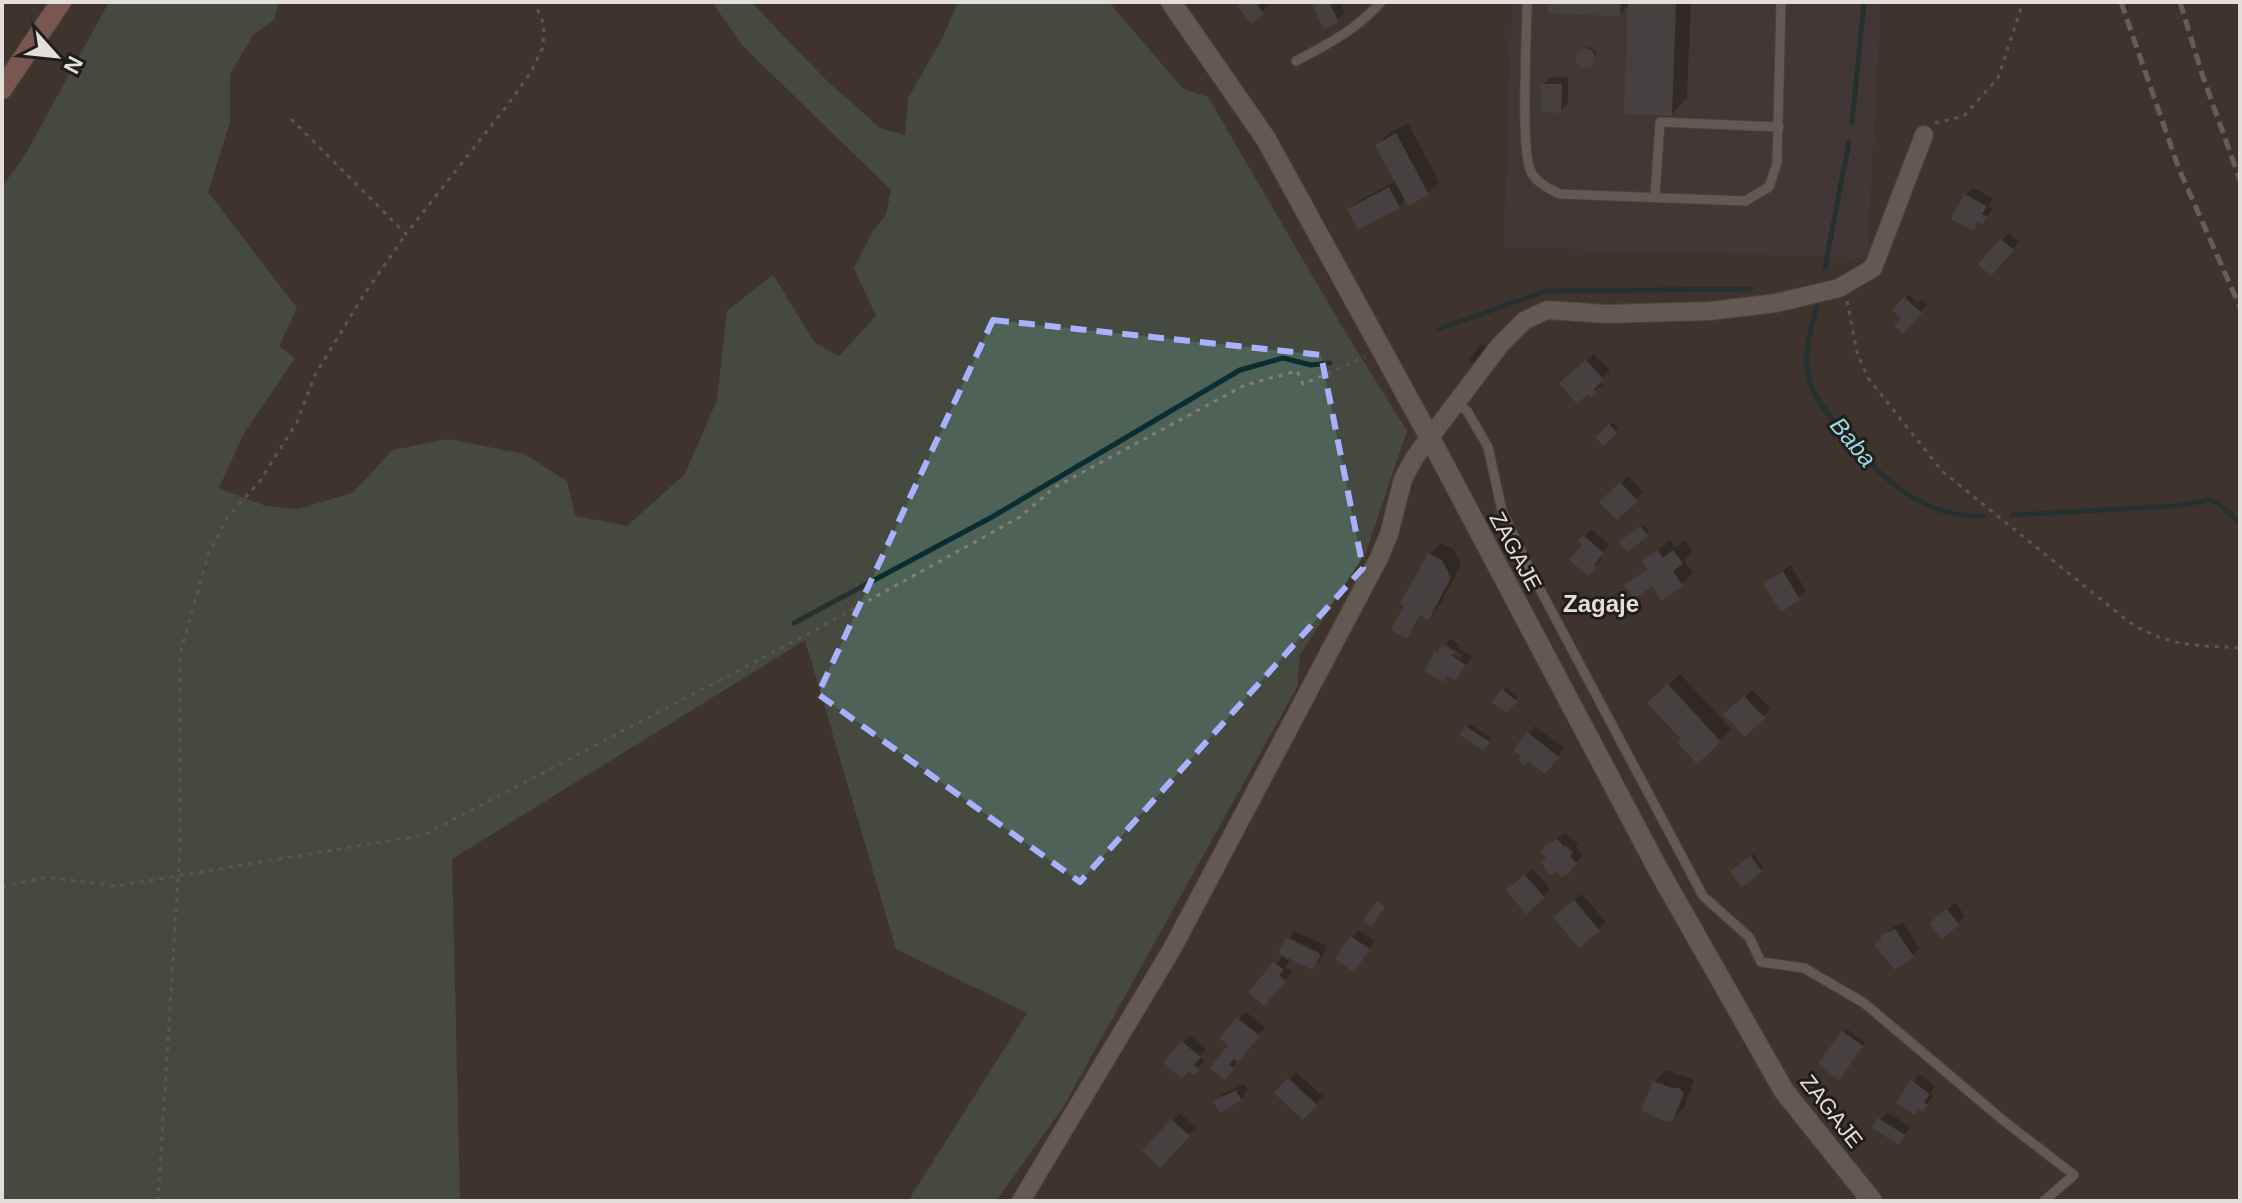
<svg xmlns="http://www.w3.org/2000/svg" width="2242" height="1203" font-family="Helvetica,sans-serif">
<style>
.industrial{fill:#4a3842}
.green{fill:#4e6257}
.shadow{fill:#0007}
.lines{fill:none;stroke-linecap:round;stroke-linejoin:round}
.stream{stroke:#092d31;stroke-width:5}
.building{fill:#514f5a}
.service-casing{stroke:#5a524d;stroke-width:11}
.minor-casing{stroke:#5a524d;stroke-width:20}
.secondary-casing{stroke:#5a524d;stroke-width:22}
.primary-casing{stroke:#5a524d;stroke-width:22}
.path{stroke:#857d78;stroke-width:3;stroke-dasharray:4 6;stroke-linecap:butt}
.service{stroke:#90857e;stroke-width:9}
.minor{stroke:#90857e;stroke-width:18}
.secondary{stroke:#90857e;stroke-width:20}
.primary{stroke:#c1827d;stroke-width:20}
.rail{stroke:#958e89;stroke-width:5;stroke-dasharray:12 6;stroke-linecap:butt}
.marked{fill:none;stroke:#a9b0fc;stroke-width:6;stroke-dasharray:16 10;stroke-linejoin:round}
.labels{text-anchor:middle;stroke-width:6;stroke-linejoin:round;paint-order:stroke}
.street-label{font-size:22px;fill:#e4deda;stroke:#211d1a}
.water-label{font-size:24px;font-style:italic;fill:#94dae2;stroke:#211d1a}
.neighbourhood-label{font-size:24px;font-weight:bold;fill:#e4deda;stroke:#211d1a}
</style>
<rect width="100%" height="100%" fill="#3e342e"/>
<path class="industrial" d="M1512 2H1881L1867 258 1504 247Z"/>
<path class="green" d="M109 2H279L274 20 253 35 230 74V122L208 192 297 308 279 346 295 358 244 433 219 488 266 506 298 509 352 493 393 450 448 439 524 454 567 481 575 516 627 526 685 474 717 400 727 311 773 275 815 343 839 356 876 316 854 268 873 231 886 215 891 190 742 45 712 2H751L826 80 880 128 905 135 908 98 942 39 958 2H1109L1183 89 1208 97 1344 330 1407 431 1366 552 1300 655 1297 687 1062 1109 996 1201H908L1027 1013 896 949 805 640 452 859 460 1201H2V187L25 155Z"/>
<path class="shadow" d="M1237 2H1268L1270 5 1251 21Z
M1313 2H1340L1345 13 1337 20Z
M1551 2H1691L1687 98 1672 114 1630 4 1620 14Z
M1578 56a9 9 0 1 1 18 0a9 9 0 1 1-18 0Z
M1551 77 1568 78V103L1560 111 1543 84Z
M1408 123 1439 182 1428 193 1406 199 1399 206 1349 209 1357 202 1396 181 1377 145 1389 133Z
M1973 188 1993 198 1988 207 1993 209 1983 222 1981 221 1974 229 1966 195Z
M2009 233 2019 242 1998 266 1980 264Z
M1909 295 1917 303 1921 299 1927 304 1910 324V311L1895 310Z
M1482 344 1487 348 1473 363 1469 359Z
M1594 354 1610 371 1600 381 1603 384 1591 395 1569 376Z
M1613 423 1619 429 1603 443 1598 437Z
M1628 476 1643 492 1617 518 1602 502Z
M1644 525 1649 531 1646 534 1625 539Z
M1591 529 1610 544 1599 557 1602 559 1589 574 1585 544 1581 541Z
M1670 540 1675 548 1685 540 1693 551 1684 560 1693 573 1682 584 1627 585 1648 567 1644 562Z
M1441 543 1454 549 1461 565 1439 606 1427 617 1422 614 1406 636 1430 554Z
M1791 565 1806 591 1781 609 1766 583Z
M1451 639 1459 644 1457 647 1472 657 1455 679 1436 653 1442 647 1461 659 1463 655 1445 644Z
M1680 674 1731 729 1720 741 1683 739 1662 691Z
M1506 688 1518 697 1510 707 1503 691Z
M1752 690 1771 709 1745 734 1726 714Z
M1470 724 1491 738 1486 745 1467 727Z
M1535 726 1564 748 1552 764 1528 759V733Z
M1565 833 1579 845 1576 847 1583 855 1570 871 1549 845Z
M1754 854 1763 868 1760 871 1735 868Z
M1533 869 1550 889 1543 897 1516 883Z
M1582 894 1606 922 1598 930 1563 910Z
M1956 903 1965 916 1942 936 1939 915Z
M1903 923 1920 948 1912 955 1883 938 1891 928Z
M1359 930 1375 941 1354 969 1352 937Z
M1295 931 1327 946 1320 960 1313 968 1288 939Z
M1283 956 1289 962 1285 967 1292 972 1271 996 1251 992Z
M1246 1012 1265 1027 1225 1077 1237 1021Z
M1847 1029 1865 1042 1842 1074 1820 1064Z
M1190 1035 1206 1049 1199 1057 1204 1061 1193 1072 1189 1068 1165 1062Z
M1666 1070 1694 1080 1684 1108 1672 1119 1655 1082Z
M1296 1072 1323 1096 1303 1118 1276 1093Z
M1920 1074 1936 1086 1930 1094 1934 1096 1923 1109 1913 1082Z
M1244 1084 1248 1091 1241 1099 1215 1101 1223 1094Z
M1887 1112 1911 1127 1898 1143 1880 1119Z
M1180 1113 1195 1128 1160 1165 1144 1151Z"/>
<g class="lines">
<path class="stream" d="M1852 122 1864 2
M1825 267 1849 142
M1819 300C1811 326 1801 359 1811 385 1816 400 1829 415 1838 426 1875 473 1920 519 1984 516
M1439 329 1546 291 1751 289
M2012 515 2173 506 2209 500 2218 503 2240 523
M794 623 992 517 1240 370 1283 358 1311 365 1330 363"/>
</g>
<path class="building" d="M1235 2H1256L1264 14 1251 24Z
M1311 2H1329L1339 22 1324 29Z
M1549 2H1621L1620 16 1548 14Z
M1628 2H1676L1672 116 1624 114Z
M1575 58a10 10 0 1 1 20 0a10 10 0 1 1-20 0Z
M1541 84H1562L1561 113 1541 112Z
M1396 133 1429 195 1408 206 1375 145Z
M1389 187 1400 208 1358 230 1347 209Z
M1964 194 1987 206 1982 214 1987 217 1983 225 1978 222 1974 231 1951 219Z
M2000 239 2014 250 1991 276 1978 264Z
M1904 297 1922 313 1903 334 1894 326 1901 318 1892 310Z
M1586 360 1604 380 1594 389 1597 393 1591 398 1588 394 1577 404 1559 383Z
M1609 424 1617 433 1603 446 1595 437Z
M1620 482 1638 501 1617 520 1599 502Z
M1640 526 1648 536 1627 552 1619 542Z
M1583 535 1604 553 1594 565 1597 567 1589 576 1569 560 1582 545 1578 541Z
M1658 550 1663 558 1673 550 1683 564 1673 571 1683 586 1662 601 1652 586 1634 599 1624 585 1647 569 1642 562Z
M1428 553 1442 560 1451 578 1428 620 1420 615 1407 639 1391 630 1404 606 1400 604Z
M1783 571 1800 600 1781 612 1763 583Z
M1442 645 1454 652 1451 655 1466 665 1455 681 1447 676 1443 682 1425 671 1435 651 1437 653Z
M1668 684 1721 742 1697 764 1677 742 1681 739 1647 703Z
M1502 689 1517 701 1507 713 1492 702Z
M1744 696 1765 718 1745 737 1723 714Z
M1465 726 1490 742 1484 751 1460 735Z
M1527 732 1559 757 1545 774 1528 761 1524 765 1518 760 1521 756 1513 750Z
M1557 839 1564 847 1566 845 1573 853 1570 856 1577 864 1571 869V872L1561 877 1556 871 1552 875 1547 872 1542 862 1546 858 1541 852 1547 844Z
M1751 856 1762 872 1741 888 1730 871Z
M1525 875 1545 898 1526 914 1506 890Z
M1574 900 1600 931 1579 948 1553 917Z
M1377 901 1385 907 1371 927 1363 921Z
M1947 909 1959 925 1941 939 1929 923Z
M1895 929 1914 957 1895 970 1874 945 1881 939V935Z
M1350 936 1370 949 1354 972 1335 959Z
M1286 937 1321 954 1313 970 1278 953Z
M1274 962 1284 970 1279 975 1286 981 1264 1006 1248 992Z
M1237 1018 1260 1036 1238 1062 1234 1059 1229 1065 1234 1068 1225 1080 1210 1068 1228 1045 1219 1038Z
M1842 1031 1863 1046 1839 1080 1818 1064Z
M1181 1041 1201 1057 1194 1065 1199 1070 1193 1075 1189 1071 1181 1079 1163 1062Z
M1288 1078 1317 1105 1303 1120 1274 1093Z
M1911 1080 1930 1094 1924 1102 1928 1105 1923 1112 1919 1109 1914 1115 1896 1102Z
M1653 1081 1672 1088H1679L1684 1093 1672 1122 1667 1120 1666 1122 1641 1110Z
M1236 1090 1242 1100 1220 1113 1213 1101Z
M1878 1118 1905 1135 1899 1145 1872 1128Z
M1171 1119 1190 1136 1160 1168 1142 1151Z"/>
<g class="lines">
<defs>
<path id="service" d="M1527 2C1527 33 1520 150 1531 172 1537 183 1549 189 1560 194L1745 201 1769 187 1777 163 1781 2
M1296 61C1328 44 1356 30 1381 2
M1655 196 1660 122 1779 127
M1456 403 1467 411 1488 447 1502 511 1534 578 1703 896 1749 937 1761 962 1804 968 1864 1003 2004 1121 2074 1175 2044 1201"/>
<path id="minor" d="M1021 1201 1172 949 1379 558 1389 534 1403 479 1415 457 1500 345 1524 321 1547 310 1606 314 1710 311 1776 303 1839 288 1873 268 1924 135"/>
<path id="secondary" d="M1171 2 1266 139 1430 438 1659 871 1784 1091 1872 1201"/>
<path id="primary" d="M2 89 61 2"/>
</defs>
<use href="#service" class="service-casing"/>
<use href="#minor" class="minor-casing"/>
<use href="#secondary" class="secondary-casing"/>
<use href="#primary" class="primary-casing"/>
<path class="path" d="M291 119 406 234 509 103 531 72 543 47 544 24 534 2
M1935 123 1964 116 1998 78 2023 2
M1847 301 1857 353 1868 378 1942 471 2129 622C2169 647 2194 645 2240 648
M2 887 46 877 116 886 424 835 806 635 1020 517 1055 487 1245 385 1297 371 1303 384 1365 357
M158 1201 180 848V654L208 555 227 518 260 481 297 422 315 375 363 296 406 234"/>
<use href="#service" class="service"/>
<use href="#minor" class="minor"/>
<use href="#secondary" class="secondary"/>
<use href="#primary" class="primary"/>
<path class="rail" d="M2121 2 2179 169 2240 307
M2180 2 2203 77 2240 180"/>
</g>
<path d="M0 0H2242V1203H0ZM993 320 1321 355 1363 568 1080 882 818 694Z" fill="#3e342e" fill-opacity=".55" fill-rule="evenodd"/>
<path class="marked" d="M993 320 1321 355 1363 568 1080 882 818 694Z"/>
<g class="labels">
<g class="street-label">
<text transform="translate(1516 551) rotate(62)" y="8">ZAGAJE</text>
<text transform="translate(1832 1111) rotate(52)" y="8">ZAGAJE</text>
</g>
<g class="water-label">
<text transform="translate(1853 442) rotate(50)" y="8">Baba</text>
</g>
<g class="neighbourhood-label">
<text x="1601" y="612">Zagaje</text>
</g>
</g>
<rect width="2242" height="1203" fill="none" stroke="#e4deda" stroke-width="8"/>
<g transform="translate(56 56) rotate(117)" stroke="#211d1a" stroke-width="6" paint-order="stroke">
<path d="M0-6L14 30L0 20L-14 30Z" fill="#e4deda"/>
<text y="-12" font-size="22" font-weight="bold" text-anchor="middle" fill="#e4deda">N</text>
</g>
</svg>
